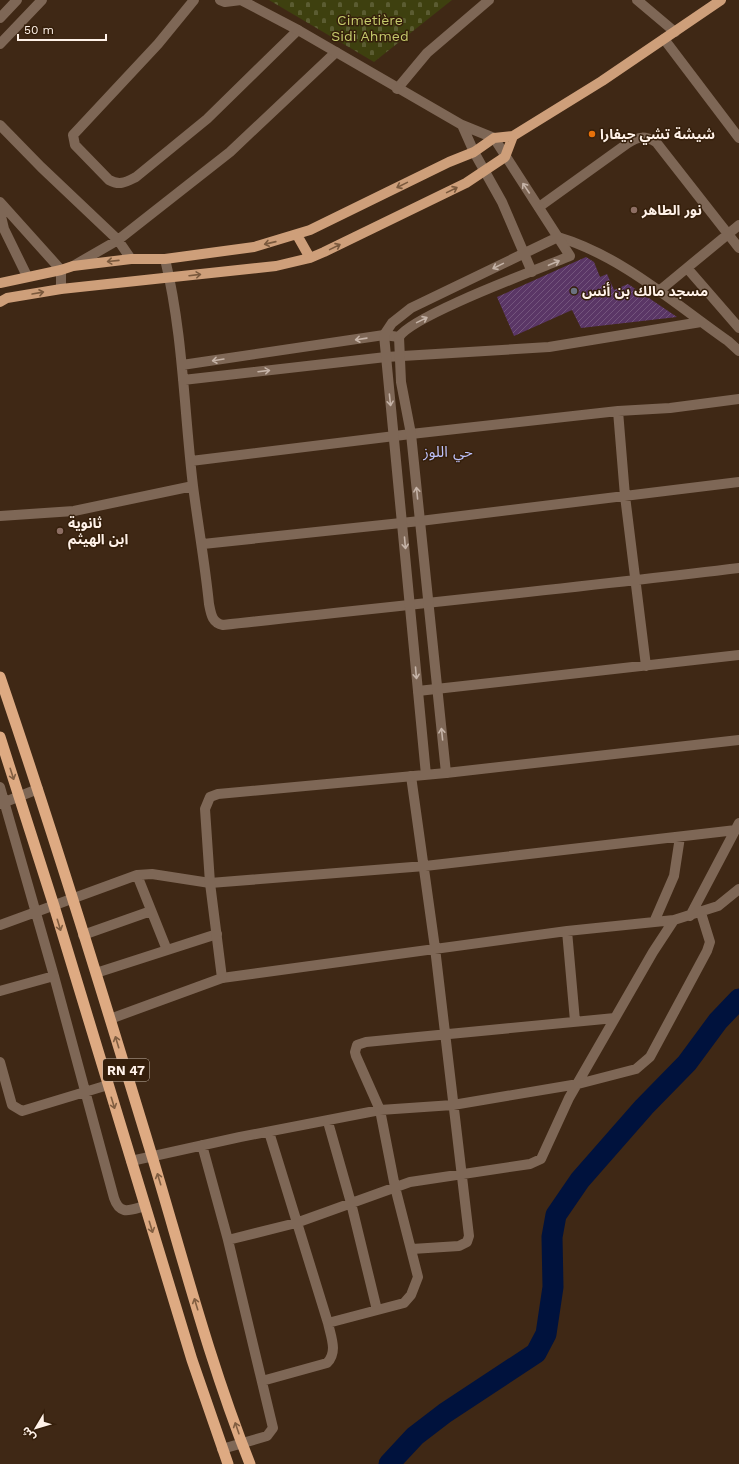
<svg xmlns="http://www.w3.org/2000/svg" width="739" height="1464" font-family="'Work Sans','Noto Sans Arabic',sans-serif">
<style>
.cemetery{fill:url(#cemetery-stones)}
.lines{fill:none;stroke-linecap:round;stroke-linejoin:round}
.river{stroke:#00123d;stroke-width:21}
.building{fill:url(#building-hatch)}
.minor{stroke:#7e6756;stroke-width:10}
.tertiary{stroke:#7e6756;stroke-width:10}
.primary{stroke:#ce9f7a;stroke-width:10}
.trunk{stroke:#deaa82;stroke-width:11}
.oneway{stroke:#7a593d}
.oneway2{stroke:#c5b3a7}
.oneway3{stroke:#815e41}
.food-dot{fill:#e8710a;stroke:#351f0b;stroke-width:1.5}
.education-dot{fill:#8d6e63;stroke:#351f0b;stroke-width:1.5}
.worship-dot{fill:#6b7280;stroke:#351f0b;stroke-width:1.5}
.labels{text-anchor:middle;stroke-width:3;stroke-linejoin:round;paint-order:stroke}
.shield{fill:#351f0b;stroke:#c2b3a6;stroke-width:1}
.shield-label{font-size:13px;font-weight:bold;fill:#fff2e9}
.park-label{font-size:14px;fill:#c5ca6c;stroke:#351f0b}
.poi-label{font-size:14px;font-weight:bold;fill:#fff2e9;stroke:#351f0b;text-anchor:start}
.neighbourhood-label{font-size:15px;fill:#bec2fb;stroke:#351f0b}
</style>
<defs>
<pattern id="cemetery-stones" width="16" height="16" patternUnits="userSpaceOnUse"><rect width="16" height="16" fill="#3e400f"/><path d="M2 7V4a2 2 0 0 1 4 0v3zM10 15v-3a2 2 0 0 1 4 0v3z" fill="#5b5c32"/></pattern>
<pattern id="building-hatch" width="6" height="6" patternUnits="userSpaceOnUse"><rect width="6" height="6" fill="#5a3666"/><path d="M-1 1l2-2M0 6l6-6M5 7l2-2" fill="none" stroke="#73547c"/></pattern>
</defs>
<rect width="100%" height="100%" fill="#3f2815"/>
<path class="cemetery" d="M269 0H452L374 62Z"/>
<g class="lines">
<path class="river" d="M389 1464 415 1436 445 1413 536 1353 546 1334 553 1287 552 1237 556 1215 580 1180 644 1107 687 1063 718 1021 739 999"/>
</g>
<path class="building" d="M586 257 594 262 600 277 607 274 614 290 628 284 677 317 581 328 572 310 514 336 497 297Z"/>
<g class="lines">
<path class="minor" d="M194 0 158 44 73 135 75 145 109 180C120 186 126 182 136 177L207 119 298 30
M664 39 739 138
M397 89 427 53 489 0
M0 125 41 167 118 240 131 259
M0 202 61 270V289
M539 207 628 143C639 136 645 136 656 142L739 248
M0 212 4 229 27 276
M558 237C622 256 675 304 728 341L739 351
M165 259C183 333 184 410 193 486 198 525 205 564 209 604 211 614 212 623 223 625 395 606 567 589 739 568
M73 266 118 240 230 152 336 52
M687 268 739 328
M659 291 739 225
M182 365 384 335 399 337
M183 380 386 357 549 347 701 322
M618 411 625 496 646 666
M191 461 411 434 618 411 670 408 739 399
M0 516 74 511 193 486
M203 544 420 521 739 482
M418 691 739 655
M446 773 739 740
M411 776 435 948 469 1236 467 1242 459 1246 412 1249
M0 787 54 976 114 1198C120 1216 130 1210 145 1206
M0 804 38 789
M137 875 167 950
M690 916 739 823
M654 922 674 876 680 837
M0 925 137 875 152 874 210 883 425 866 736 830
M567 931 575 1021
M83 935 151 911
M96 973 217 934
M222 978 567 931 674 920 718 906 739 889
M0 991 54 976
M0 1062 12 1105 22 1111 108 1085
M328 1122 351 1203 377 1310
M202 1145 228 1240 273 1428 267 1436 222 1449
M131 1161 240 1137 380 1110 453 1105 578 1084 636 1069 650 1057 707 951 710 942 701 913
M228 1240 296 1223 410 1182 530 1164 541 1159 569 1098 653 952 674 920
M328 1323 404 1303 411 1295 418 1277 395 1187 380 1110 356 1056 355 1052 357 1045 366 1042 615 1018
M262 1381 327 1363C338 1352 331 1337 328 1323L269 1132"/>
<path class="tertiary" d="M220 0 225 2 241 0
M637 0 675 32
M0 18 17 0
M0 44 42 0
M462 125 474 152 502 202 532 272
M426 775 384 335 392 323 411 308 558 237
M110 1019 222 978 210 883 205 809 210 797 218 794 446 773 411 434 401 382 399 337C413 315 539 269 570 256L494 138 462 125 298 30 241 0"/>
<path class="primary" d="M297 235 310 258
M0 283 61 270 73 266 131 259H165L254 247 310 230 449 162 474 152 494 138 513 136 602 81 721 0
M0 302 7 298 61 289 276 266 310 258 324 252 466 183 505 157 513 136"/>
<path class="trunk" d="M0 677C54 835 103 995 152 1156 183 1259 210 1364 250 1464
M0 737 54 906 192 1360 228 1464"/>
</g>
<defs><path id="oneway-shaft" d="M-6 0H5M1.5-3L5.5 0L1.5 3" fill="none" stroke-width="1.6" stroke-linecap="round" stroke-linejoin="round"/></defs>
<g class="oneway">
<use href="#oneway-shaft" transform="translate(402 185) rotate(154)"/>
<use href="#oneway-shaft" transform="translate(452 190) rotate(-26)"/>
<use href="#oneway-shaft" transform="translate(270 243) rotate(167)"/>
<use href="#oneway-shaft" transform="translate(335 247) rotate(-26)"/>
<use href="#oneway-shaft" transform="translate(113 261) rotate(174)"/>
<use href="#oneway-shaft" transform="translate(195 275) rotate(-7)"/>
<use href="#oneway-shaft" transform="translate(38 293) rotate(-10)"/>
</g>
<g class="oneway2">
<use href="#oneway-shaft" transform="translate(526 188) rotate(-124)"/>
<use href="#oneway-shaft" transform="translate(554 263) rotate(-23)"/>
<use href="#oneway-shaft" transform="translate(498 266) rotate(154)"/>
<use href="#oneway-shaft" transform="translate(422 320) rotate(-26)"/>
<use href="#oneway-shaft" transform="translate(361 339) rotate(172)"/>
<use href="#oneway-shaft" transform="translate(218 360) rotate(171)"/>
<use href="#oneway-shaft" transform="translate(264 371) rotate(-7)"/>
<use href="#oneway-shaft" transform="translate(390 400) rotate(84)"/>
<use href="#oneway-shaft" transform="translate(417 493) rotate(-96)"/>
<use href="#oneway-shaft" transform="translate(405 543) rotate(85)"/>
<use href="#oneway-shaft" transform="translate(416 673) rotate(85)"/>
<use href="#oneway-shaft" transform="translate(442 734) rotate(-96)"/>
</g>
<g class="oneway3">
<use href="#oneway-shaft" transform="translate(12 774) rotate(72)"/>
<use href="#oneway-shaft" transform="translate(59 925) rotate(73)"/>
<use href="#oneway-shaft" transform="translate(117 1042) rotate(-107)"/>
<use href="#oneway-shaft" transform="translate(113 1103) rotate(73)"/>
<use href="#oneway-shaft" transform="translate(159 1179) rotate(-107)"/>
<use href="#oneway-shaft" transform="translate(151 1227) rotate(73)"/>
<use href="#oneway-shaft" transform="translate(196 1304) rotate(-107)"/>
<use href="#oneway-shaft" transform="translate(237 1428) rotate(-109)"/>
</g>
<circle class="food-dot" cx="592" cy="134" r="4"/>
<g class="education-dot">
<circle cx="634" cy="210" r="4"/>
<circle cx="60" cy="531" r="4"/>
</g>
<circle class="worship-dot" cx="574" cy="291" r="4"/>
<g class="labels">
<rect class="shield" x="103" y="1059" width="46" height="22" rx="3"/>
<g class="shield-label">
<text x="126" y="1075">RN 47</text>
</g>
<g class="park-label">
<text x="370" y="25">Cimetière<tspan x="370" dy="16">Sidi Ahmed</tspan></text>
</g>
<g class="poi-label">
<text x="600" y="139">شيشة تشي جيفارا</text>
<text x="642" y="215">نور الطاهر</text>
<text x="582" y="296">مسجد مالك بن أنس</text>
<text x="68" y="528">ثانوية<tspan x="68" dy="16">ابن الهيثم</tspan></text>
</g>
<g class="neighbourhood-label">
<text x="448" y="457">حي اللوز</text>
</g>
</g>
<g transform="translate(36 1428) rotate(232)" stroke="#351f0b" stroke-width="3" paint-order="stroke">
<path d="M0-3L7 15L0 10L-7 15Z" fill="#fff2e9"/>
<text y="-6" font-size="11" font-weight="bold" text-anchor="middle" fill="#fff2e9">ش</text>
</g>
<path d="M18 34v6h88v-6" fill="none" stroke="#fff2e9" stroke-width="2"/>
<text x="24" y="34" font-size="12" fill="#fff2e9" stroke="#351f0b" stroke-width="3" paint-order="stroke">50 m</text>
</svg>
